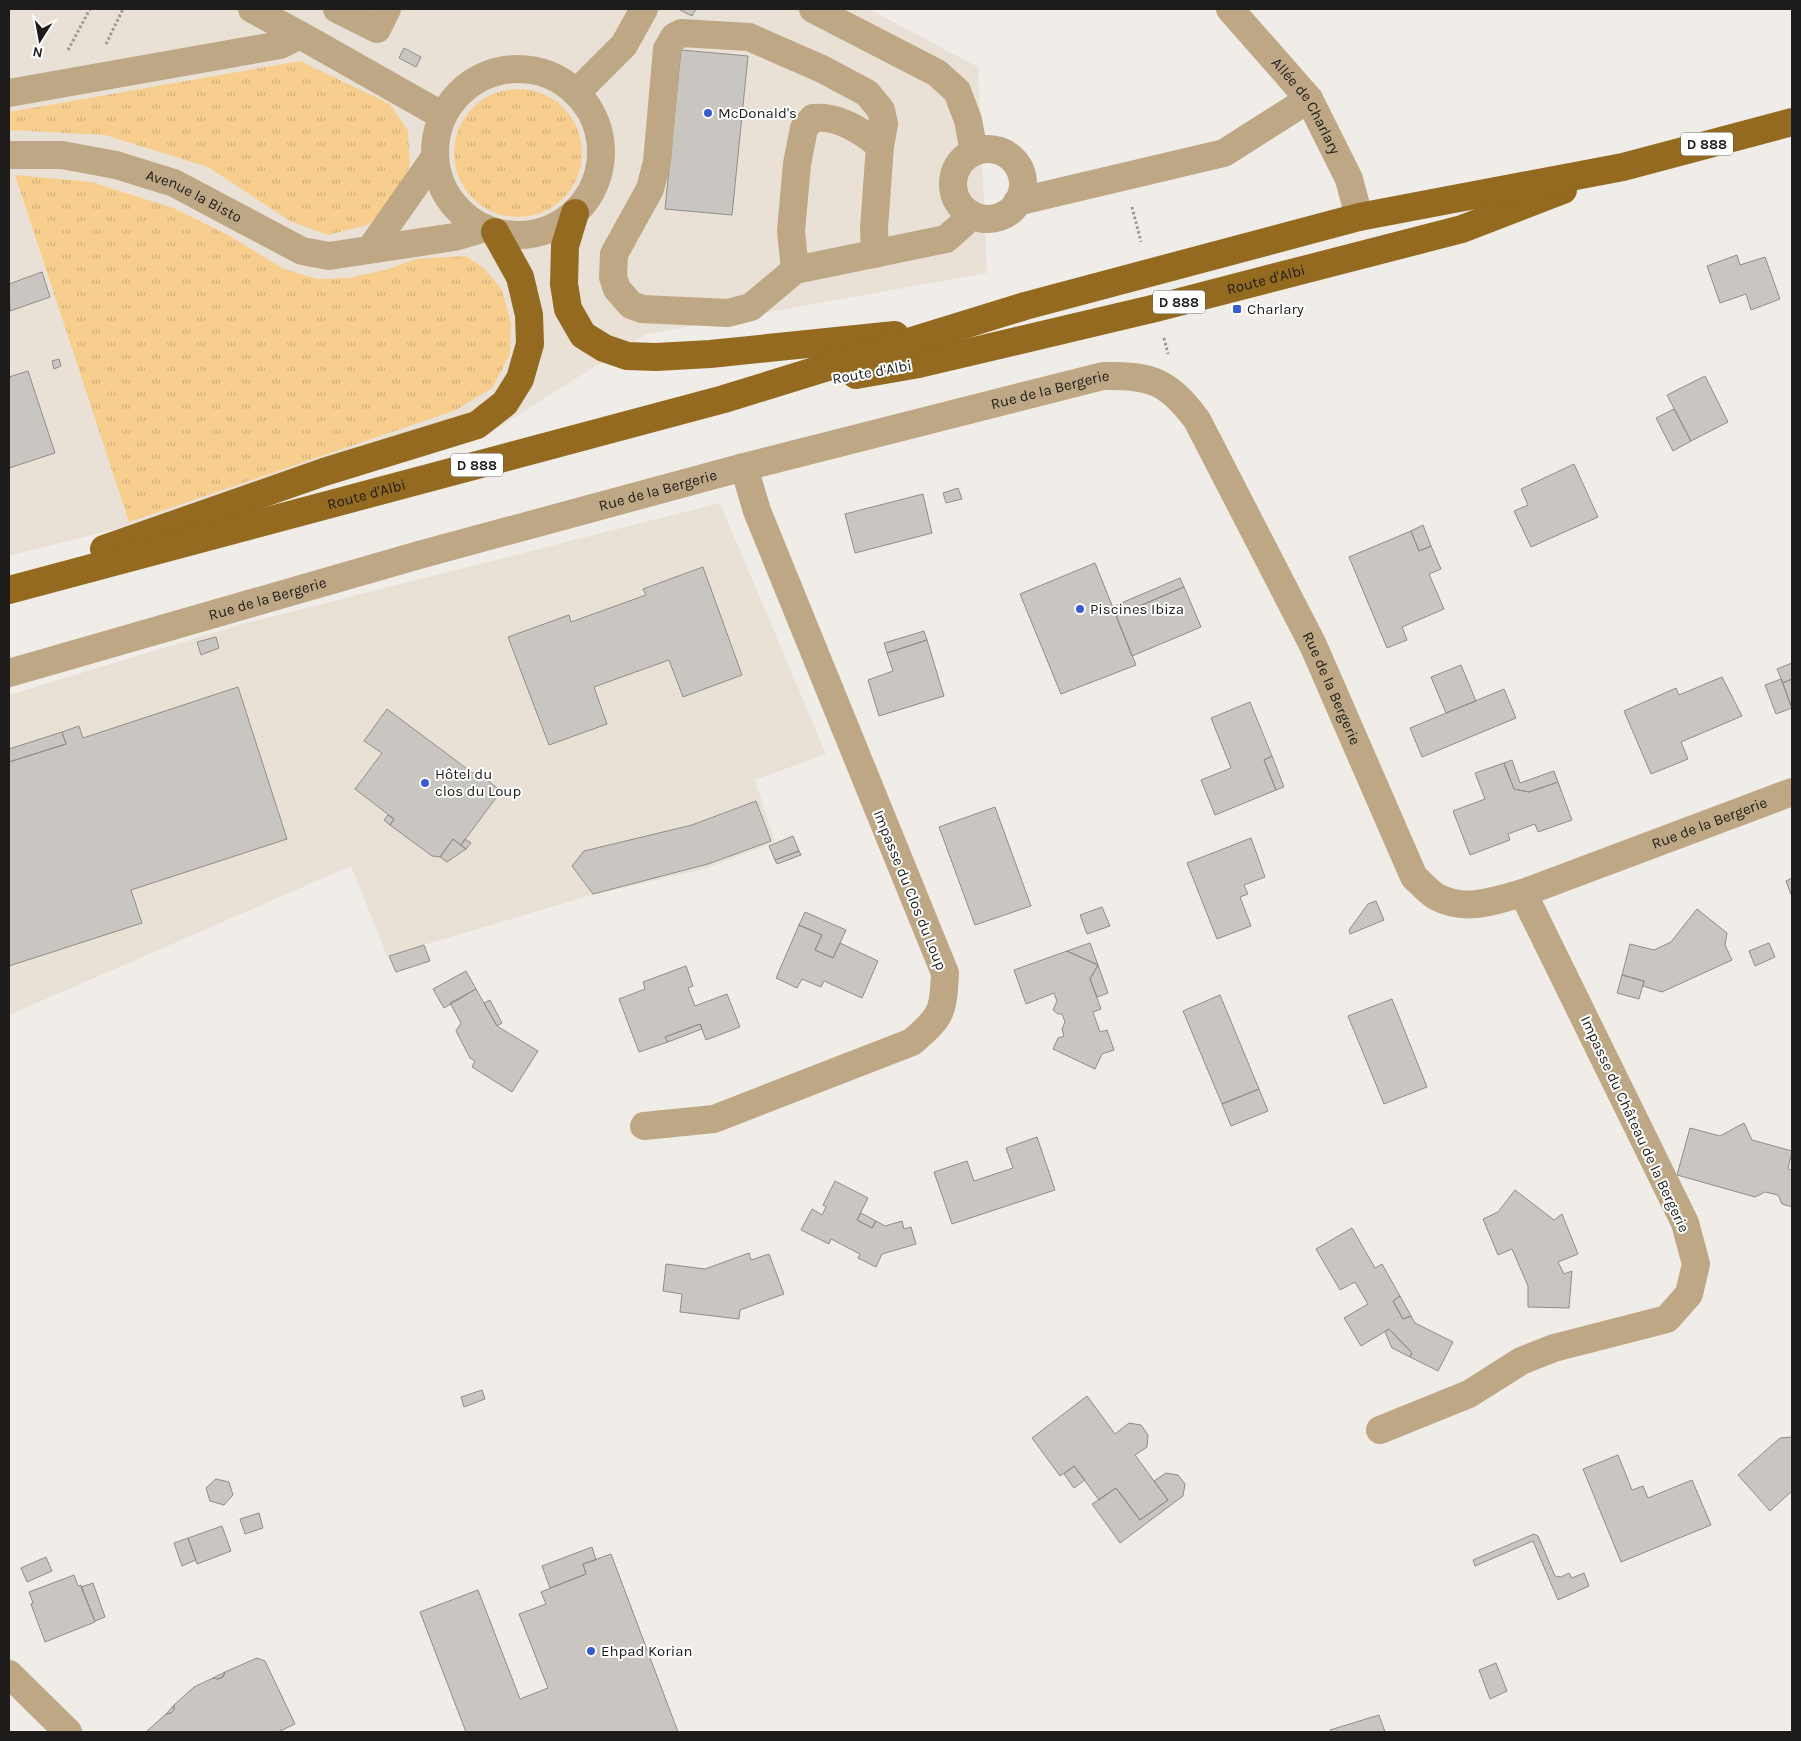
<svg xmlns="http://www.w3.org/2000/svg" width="1801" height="1741" font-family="Karla,sans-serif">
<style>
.built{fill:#e9e1d5}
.grass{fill:url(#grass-tufts)}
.building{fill:#c9c6c1;stroke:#908d89}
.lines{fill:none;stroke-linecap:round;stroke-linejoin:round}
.path{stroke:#999793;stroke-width:3;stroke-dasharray:2.5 2.5;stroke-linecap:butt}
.minor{stroke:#bea784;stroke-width:28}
.major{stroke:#946a20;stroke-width:28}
.poi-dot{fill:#385ccd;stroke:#fff;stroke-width:2}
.labels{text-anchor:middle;stroke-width:4;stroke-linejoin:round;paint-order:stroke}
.shield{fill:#fff;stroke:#61605f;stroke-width:1}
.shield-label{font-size:14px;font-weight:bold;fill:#1d1c1a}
.street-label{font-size:15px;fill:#1d1c1a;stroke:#fff}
.poi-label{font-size:15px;fill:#1d1c1a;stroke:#fff;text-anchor:start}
</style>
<defs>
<pattern id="grass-tufts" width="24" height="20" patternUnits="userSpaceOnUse" patternTransform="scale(1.25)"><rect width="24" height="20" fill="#f8ce8f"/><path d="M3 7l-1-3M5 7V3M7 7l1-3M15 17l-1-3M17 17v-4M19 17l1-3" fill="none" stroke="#d4b07b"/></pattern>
</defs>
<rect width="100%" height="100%" fill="#f0ede8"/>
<path class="built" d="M9 9H869L978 67 987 273 646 334 490 433 9 556Z
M720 503 826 754 755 780 775 842 708 868 585 897 387 956 351 866 9 1015V695L239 625Z"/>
<path class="grass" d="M300 61 390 104 408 131 410 164 398 203 367 225 328 235 290 221 208 167 105 135 9 130V112Z
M454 153a64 64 0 1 1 128 0a64 64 0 1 1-128 0Z
M15 175 91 182 173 208 228 235 284 269 318 279 348 278 385 270 416 259 465 256 484 268 502 290 511 323 510 354 492 388 456 410 129 522Z"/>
<path class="building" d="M678 9H696L692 16Z
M404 48 421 57 416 67 399 58Z
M681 50 748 56 732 215 665 209Z
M1737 255 1740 265 1765 257 1780 299 1751 310 1746 294 1720 303 1707 266Z
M42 272 50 297 10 311 9 284Z
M59 359 61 366 54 369 52 361Z
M28 371 55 453 9 468V377Z
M1705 376 1728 422 1691 441 1667 395Z
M1674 409 1691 441 1673 451 1656 418Z
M1574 464 1598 517 1531 547 1514 511 1528 505 1521 489Z
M958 488 962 499 946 503 943 493Z
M923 494 932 533 855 553 845 514Z
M1423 525 1431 546 1419 551 1411 531Z
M1411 531 1419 551 1431 546 1441 569 1429 574 1444 609 1402 627 1407 640 1387 648 1349 557Z
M1095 563 1136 665 1061 694 1020 594Z
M703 567 742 675 683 697 669 660 594 687 607 724 549 745 508 637 569 615 571 622 646 595 643 589Z
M1180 578 1184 587 1116 616 1112 607Z
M1184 587 1201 627 1132 656 1116 616Z
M924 631 927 640 887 653 884 643Z
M216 637 219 648 201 655 197 642Z
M927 640 944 696 879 716 868 680 893 671 887 653Z
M1792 663V679L1783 683 1777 669Z
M1461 665 1476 701 1446 713 1431 677Z
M1722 677 1742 716 1681 742 1688 759 1651 774 1624 711 1676 688 1679 695Z
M1781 679 1792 708 1776 714 1765 685Z
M1792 679V709L1783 683Z
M238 687 287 839 131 890 142 923 9 966V762L66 744 62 732 79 726 83 738Z
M1504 689 1516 718 1422 757 1410 728Z
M1250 702 1272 756 1264 760 1276 790 1215 815 1201 780 1231 768 1211 718Z
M387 709 478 777 482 776 501 791 461 845 453 839 440 857 432 856 390 825 394 819 355 789 382 753 364 741Z
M62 732 66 744 9 762V749Z
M1272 756 1284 787 1276 790 1264 760Z
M1512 760 1520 783 1554 771 1558 782 1529 792 1514 789 1504 763Z
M1504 763 1514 789 1529 792 1558 782 1572 820 1538 832 1535 824 1508 834 1510 840 1470 855 1453 811 1485 799 1475 773Z
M756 801 771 841 708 864 593 894 572 866 584 851 692 825Z
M995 807 1031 906 975 925 939 827Z
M388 815 394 819 390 825 384 820Z
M793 836 799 851 775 860 769 846Z
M1251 838 1265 877 1244 885 1248 894 1240 897 1251 926 1217 939 1187 863Z
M453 839 466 849 447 862 440 857Z
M465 839 471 843 466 849 461 845Z
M799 851 801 855 777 864 775 860Z
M1792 878V897L1786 881Z
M1376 901 1384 920 1350 934 1349 930 1368 904Z
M1102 907 1110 926 1087 934 1080 915Z
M1697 909 1727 933 1725 945 1732 960 1662 992 1643 986 1644 981 1622 975 1630 944 1654 950 1671 942Z
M805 912 846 930 833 958 815 950 822 935 799 925Z
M799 925 822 935 815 950 833 958 840 943 878 961 862 998 824 981 821 987 802 979 797 988 776 978Z
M1090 943 1098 965 1067 951Z
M1769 943 1775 957 1755 966 1749 951Z
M424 945 430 961 396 972 389 956Z
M1067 951 1098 965 1090 979 1101 1009 1093 1012 1100 1032 1107 1030 1114 1050 1102 1054 1095 1069 1053 1049 1058 1038 1064 1036 1062 1029 1065 1022 1062 1014H1058L1053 1010 1057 1001 1054 993 1026 1004 1014 970Z
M1098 965 1108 993 1097 997 1090 979Z
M686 966 693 986 688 988 695 1006 727 994 740 1027 706 1040 700 1024 665 1037 668 1042 639 1052 619 999 645 989 643 982Z
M466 971 476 989 444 1008 433 989Z
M1622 975 1644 981 1639 999 1617 993Z
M476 989 497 1026 538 1051 512 1092 472 1067 475 1061 470 1058 456 1031 461 1023 450 1003Z
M1220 995 1259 1089 1222 1104 1183 1011Z
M1392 999 1427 1087 1384 1104 1348 1016Z
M490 1000 502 1023 497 1026 484 1003Z
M700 1024 702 1029 668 1042 665 1037Z
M1259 1089 1268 1111 1231 1126 1222 1104Z
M1744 1123 1752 1140 1792 1151 1788 1169 1792 1170V1207L1782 1204 1778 1195 1765 1192 1755 1197 1677 1175 1690 1128 1720 1136Z
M1037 1137 1055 1190 952 1224 934 1172 967 1161 974 1181 1013 1168 1006 1148Z
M835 1181 868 1198 857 1220 872 1228 876 1221 885 1226 902 1221 904 1229 911 1227 916 1244 882 1254 876 1267 858 1258 860 1254 831 1239 829 1244 801 1230 812 1209 822 1215 826 1207 823 1205Z
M1515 1190 1554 1220 1562 1214 1578 1254 1558 1262 1564 1274 1572 1271 1569 1308 1528 1307V1286L1512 1249 1498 1255 1483 1219 1498 1212Z
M861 1213 876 1221 872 1228 857 1220Z
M1352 1228 1375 1268 1382 1264 1400 1296 1393 1301 1403 1319 1411 1316 1415 1323 1453 1342 1438 1371 1410 1357 1412 1353 1389 1329 1361 1346 1344 1318 1368 1304 1355 1282 1340 1290 1316 1249Z
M749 1253 751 1260 769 1254 784 1294 740 1310 739 1319 680 1312 682 1294 663 1291 666 1264 705 1269Z
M1400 1296 1411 1316 1403 1319 1393 1301Z
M1389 1329 1412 1353 1410 1357 1392 1348 1385 1332Z
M482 1390 485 1399 464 1407 461 1397Z
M1087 1396 1115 1434 1129 1423 1141 1425 1148 1435 1147 1447 1135 1455 1168 1500 1140 1520 1116 1488 1099 1500 1074 1466 1060 1476 1032 1438Z
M1792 1437V1491L1770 1511 1738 1475 1780 1438Z
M1618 1455 1632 1490 1643 1486 1648 1498 1692 1480 1711 1525 1621 1562 1583 1469Z
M1074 1466 1085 1480 1074 1488 1064 1474Z
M1166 1473 1178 1475 1185 1484 1183 1496 1120 1543 1092 1504 1116 1488 1140 1520 1168 1500 1154 1481Z
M216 1479 229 1482 233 1495 224 1505 210 1501 206 1488Z
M259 1513 263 1528 245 1534 240 1519Z
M222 1526 231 1551 197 1564 188 1538Z
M1534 1534 1538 1536 1555 1576 1561 1577 1569 1573 1572 1578 1584 1573 1589 1586 1558 1600 1533 1541 1475 1566 1473 1560Z
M188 1538 196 1560 182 1566 174 1543Z
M592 1547 596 1560 583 1564 586 1574 550 1588 542 1566Z
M611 1554 678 1732H466L420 1612 478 1590 520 1699 548 1688 519 1614 546 1604 541 1592 586 1574 583 1564Z
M46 1557 52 1571 27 1582 21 1568Z
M74 1575 78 1586 81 1585 95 1622 45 1642 31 1604 33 1603 29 1592Z
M93 1583 105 1617 95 1621 81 1587Z
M257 1658 265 1661 295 1724 278 1732H146L166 1714 171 1713 174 1710V1705L194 1687 213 1678 218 1679 223 1677 225 1672Z
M1496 1663 1507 1691 1490 1699 1479 1670Z
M225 1672 223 1677 218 1679 213 1678Z
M174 1705V1710L171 1713 166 1714Z
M1379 1715 1385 1732H1331L1330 1730Z"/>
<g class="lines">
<path class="path" d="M106 44 123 9
M68 50 90 9
M1132 207 1141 242
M1164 338 1168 354"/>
<g class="minor">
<path d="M337 9 377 29 387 9"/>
<path d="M813 9 937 73 957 91 968 120 974 152"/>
<path id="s1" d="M1230 9 1309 99 1349 179 1359 217"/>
<path d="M300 35 443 116"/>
<circle cx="518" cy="152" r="83"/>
<path d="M577 92 624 45 644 9"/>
<path d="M9 93 280 45 300 35 252 9"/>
<path d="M880 146 884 124 881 110 867 93 822 69 749 37 681 33 674 37 667 49 657 162 650 189 614 254 613 277 617 289 631 305 642 309 728 313 751 307 795 270 946 239 963 224 967 212"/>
<circle cx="988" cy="184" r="35"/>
<path id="s2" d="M9 155H62L116 165 174 183 302 251 329 256 454 237 485 228"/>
<path d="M1017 202 1224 153 1309 99"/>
<path d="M371 248 435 157"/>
<path d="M795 270 791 231 797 164 804 128 813 118C837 115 862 131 880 146L874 228 875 254"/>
<path id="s3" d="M9 673 419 555 744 467 1103 376C1151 375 1168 381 1197 420L1313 645 1414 877C1421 883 1429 893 1437 897 1465 912 1494 901 1523 893L1792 792"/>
<path d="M644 1126 714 1119 912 1042C942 1016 943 1013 945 973L757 511 744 467"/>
<path d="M1380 1430 1469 1394 1521 1361 1554 1348 1667 1319 1689 1294 1696 1264 1685 1223 1523 893"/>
<path d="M9 1674 68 1732"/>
</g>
<g class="major">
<path d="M575 213 565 246 564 284 568 309 583 335 604 348 627 356 656 357 710 354 895 335"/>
<path id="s4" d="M856 375 919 364 1156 308 1462 229 1563 190"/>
<path d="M104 549 324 472 477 425 505 403 520 379 530 344 529 315 520 277 495 232"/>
<path id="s5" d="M9 590 724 399 1025 306 1359 217 1623 167 1792 122"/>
</g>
</g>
<g class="poi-dot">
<circle cx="708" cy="113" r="5"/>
<rect x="1232" y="304" width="10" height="10" rx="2.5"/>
<circle cx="1080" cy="609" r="5"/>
<circle cx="425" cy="783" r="5"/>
<circle cx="591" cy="1651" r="5"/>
</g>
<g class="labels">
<g class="shield">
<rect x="1681" y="132.5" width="52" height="23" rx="4"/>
<rect x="1153" y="290.5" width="52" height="23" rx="4"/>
<rect x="451" y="453.5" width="52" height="23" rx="4"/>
</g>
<g class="shield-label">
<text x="1707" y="149">D 888</text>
<text x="1179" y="307">D 888</text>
<text x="477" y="470">D 888</text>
</g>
<g class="street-label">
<text dy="5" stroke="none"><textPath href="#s1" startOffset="124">Allée de Charlary</textPath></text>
<text dy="5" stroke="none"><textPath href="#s2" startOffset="192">Avenue la Bisto</textPath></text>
<text dy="5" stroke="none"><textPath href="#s4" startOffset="421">Route d'Albi</textPath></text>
<text transform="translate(872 372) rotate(-10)" y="5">Route d'Albi</text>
<text dy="5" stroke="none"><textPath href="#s3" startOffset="1079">Rue de la Bergerie</textPath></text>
<text dy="5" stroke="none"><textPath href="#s3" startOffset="674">Rue de la Bergerie</textPath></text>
<text dy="5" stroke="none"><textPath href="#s5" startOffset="370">Route d'Albi</textPath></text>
<text dy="5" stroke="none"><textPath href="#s3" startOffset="269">Rue de la Bergerie</textPath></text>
<text dy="5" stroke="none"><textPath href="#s3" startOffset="1544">Rue de la Bergerie</textPath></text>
<text dy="5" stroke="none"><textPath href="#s3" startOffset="2068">Rue de la Bergerie</textPath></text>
<text transform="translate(910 890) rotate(68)" y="5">Impasse du Clos du Loup</text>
<text transform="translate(1635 1124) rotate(65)" y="5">Impasse du Château de la Bergerie</text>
</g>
<g class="poi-label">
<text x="718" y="118">McDonald's</text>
<text x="1247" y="314">Charlary</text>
<text x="1090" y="614">Piscines Ibiza</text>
<text x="435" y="779">Hôtel du<tspan x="435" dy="17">clos du Loup</tspan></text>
<text x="601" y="1656">Ehpad Korian</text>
</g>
</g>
<rect width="1801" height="1741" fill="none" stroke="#1d1c1a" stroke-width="20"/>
<g transform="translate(40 40) rotate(191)" stroke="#ffffff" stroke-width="4" paint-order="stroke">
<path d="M0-4L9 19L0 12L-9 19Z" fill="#1d1c1a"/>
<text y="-8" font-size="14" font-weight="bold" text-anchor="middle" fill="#1d1c1a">N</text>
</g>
</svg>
